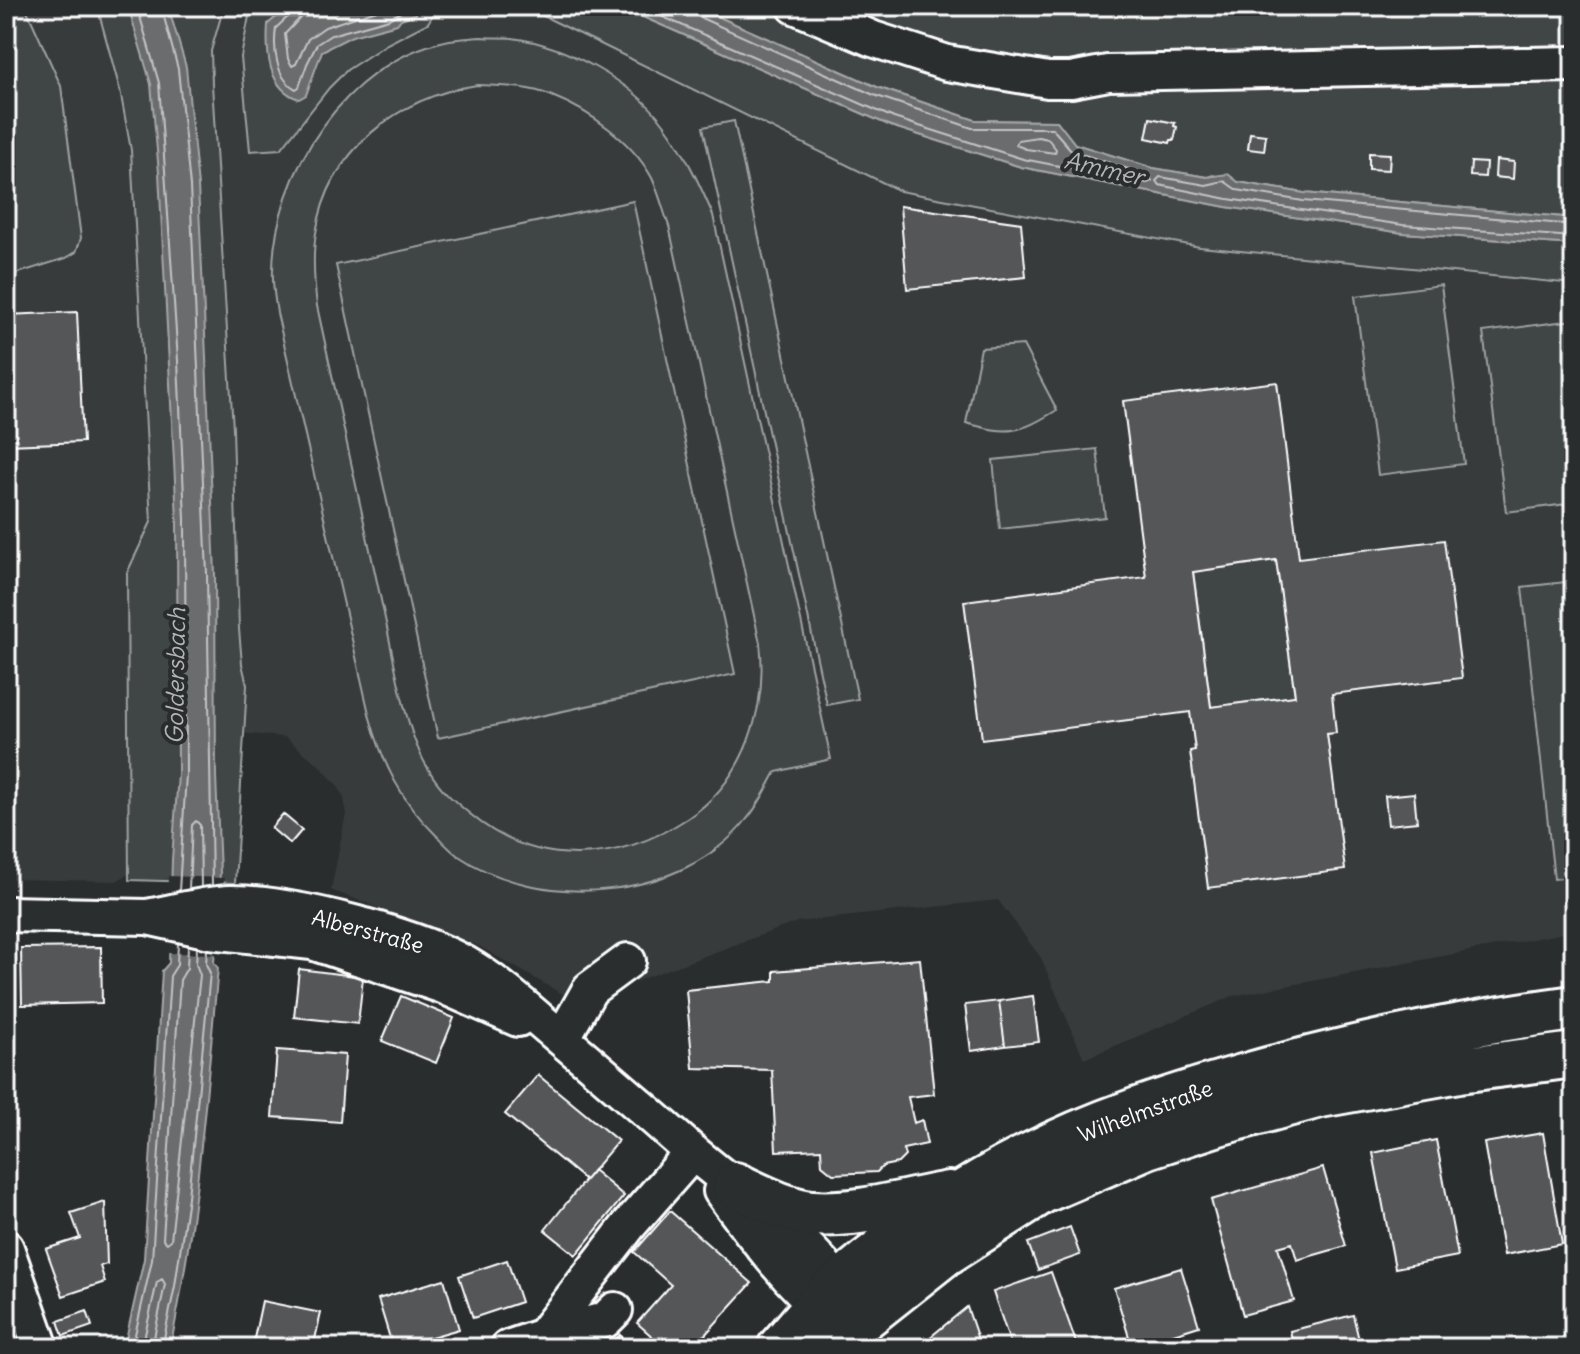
<svg xmlns="http://www.w3.org/2000/svg" width="1580" height="1354" font-family="Delius,sans-serif">
<style>
.built{fill:#373a3b}
.green{fill:#414445;stroke:#a0a2a2;stroke-width:2;fill-rule:evenodd}
.water{fill:#6a6c6d;stroke:#a6a7a7;stroke-width:2}
.pier{fill:#2a2d2e}
.lines{fill:none;stroke-linecap:round;stroke-linejoin:round}
.shore{stroke:#c3c4c5;stroke-width:2}
.building{fill:#555758;stroke:#fff;stroke-width:2;fill-rule:evenodd}
.minor-casing{stroke:#fff;stroke-width:40}
.major-casing{stroke:#fff;stroke-width:50}
.minor{stroke:#2a2d2e;stroke-width:34}
.major{stroke:#2a2d2e;stroke-width:44}
.labels{text-anchor:middle;stroke-width:8;stroke-linejoin:round;paint-order:stroke}
.street-label{font-size:22px;fill:#fff;stroke:#2a2d2e}
.water-label{font-size:24px;font-style:italic;fill:#b4b6b6;stroke:#2a2d2e}
</style>
<rect width="100%" height="100%" fill="#2a2d2e"/>
<filter id="ink" filterUnits="userSpaceOnUse"><feTurbulence type="fractalNoise" baseFrequency=".0125" numOctaves="2"/><feDisplacementMap in="SourceGraphic" scale="16" xChannelSelector="R" yChannelSelector="G"/><feConvolveMatrix kernelMatrix="1 2 1 2 8 2 1 2 1" color-interpolation-filters="sRGB"/></filter>
<g filter="url(#ink)">
<path class="built" d="M6 6H539L1039 216 1200 247 1574 284V931L1233 996 1084 1059 1041 958 998 900 797 922 615 989 562 994 479 946 331 890 346 813 344 798 338 786 319 765 285 737 228 732 133 872 116 881 6 879Z"/>
<path class="green" d="M6 6H25L61 86 81 238 76 252 66 258 6 277Z
M97 6H224L211 51 212 84 233 429 239 629 242 664 247 685 235 883 129 880 127 573 151 522 131 150 120 90Z
M251 6H438L428 23 387 44 347 70 329 88 281 149 250 151 241 57Z
M523 6H618L891 126 1021 167 1226 207 1403 233 1574 245V284L1200 247 900 191Z
M694 6H769L870 50 931 70 1574 75V218L1304 193 1238 182 1213 175 1207 177 1153 168 1075 144 1057 121 975 120 877 87Z
M819 6H1574V54L1078 71 915 44Z
M481 37C491 38 502 37 512 38 564 44 633 82 664 124 685 152 699 183 713 215L831 759 776 772C767 788 759 805 747 819 683 901 540 912 457 855 449 849 442 841 435 834 401 801 383 764 370 718L277 313C275 299 272 285 273 270 274 173 346 63 445 41 456 38 469 38 481 37ZM477 85C502 86 529 86 552 96 590 111 632 141 652 178 659 193 663 210 669 226L760 643C768 709 744 781 688 818 618 864 535 869 470 814 454 801 439 788 429 770 405 733 394 658 384 614 362 511 339 409 317 306 314 282 312 257 316 233 329 150 398 97 477 85Z
M734 121 858 699 827 705 703 127Z
M633 201 735 674 438 738 336 265Z
M1441 285 1464 464 1378 475 1355 296Z
M1574 320V503L1506 512 1483 332Z
M1023 345 1057 410C1018 434 1009 435 966 423L981 348Z
M1097 449 1105 517 1000 529 993 460Z
M1276 560 1295 696 1211 707 1193 572Z
M1574 581V877L1554 879 1522 587Z"/>
<path class="water" d="M128 6H168L186 67 198 186 205 334 215 574 216 776 220 873 214 963 218 968C206 1096 197 1223 170 1348H124L144 1259 162 971 169 963 172 860 178 774 177 519 159 173 151 84Z
M289 6H419L416 14 401 19 397 24 352 36 322 51 306 95 299 99C268 89 266 53 268 24Z
M618 6H694L877 87 975 120 1057 121 1075 144 1153 168 1207 177 1228 174 1238 182 1304 193 1574 218V245L1403 233 1226 207 1021 167 891 126Z"/>
<path class="pier" d="M168 876 224 878 219 954 166 953Z"/>
<g class="lines">
<path class="shore" d="M137 6 159 83 178 361 185 519 186 774 179 891
M161 6 178 69 190 186 207 574 212 886
M293 6 291 14 276 28C273 49 276 79 296 89L299 87 307 64 317 44 331 35 389 19 411 6
M303 6 300 18 285 34 288 59 292 66 296 64 308 39 325 27 389 6
M638 6 894 118 1023 159 1147 183 1152 181 1150 176 1072 151 1052 128H972L874 95 699 17 694 12 693 6
M1038 137 1048 139 1056 149 1055 153 1026 149 1016 145 1018 140Z
M1574 225 1303 201 1237 190 1224 181 1206 185 1160 177 1156 181 1159 185 1228 199 1403 225 1574 237
M189 889 192 825 196 821 200 825 201 887
M188 946 187 968 180 980 163 1239 167 1243 171 1240 200 975 196 964 197 948
M132 1348 152 1260 170 976 177 965 178 943
M142 1348 157 1282 162 1279 165 1284 152 1348
M162 1348 175 1286 188 1197 210 973 206 964 207 950"/>
</g>
<path class="building" d="M1150 118 1175 123 1174 126 1177 127 1174 140H1171L1170 143 1146 138Z
M1250 133 1266 135 1264 151 1248 149Z
M1369 153 1390 154 1389 170 1369 169Z
M1496 160 1514 162 1513 179 1495 177Z
M1471 162 1486 163 1485 177 1470 176Z
M900 206 1021 223 1026 277 907 289Z
M77 312 83 442 8 445 12 569H6V315Z
M1277 382 1299 558 1444 540 1462 678 1332 694 1336 733 1327 734 1345 870 1208 888 1190 751 1195 750 1190 712 982 739 964 601 1146 577 1123 401ZM1276 560 1295 696 1211 707 1193 572Z
M1414 793 1417 822 1388 825 1385 796Z
M283 814 302 830 290 844 271 828Z
M101 947 102 1003 22 1005 21 948Z
M920 959 934 1094 908 1097 914 1123 922 1120 927 1144 903 1149 905 1156 898 1163 883 1166 877 1172 833 1174 822 1165 821 1149 776 1151 772 1070 693 1068 686 990 774 981V971Z
M299 969 363 977 358 1024 294 1017Z
M401 996 454 1018 436 1063 382 1041Z
M1033 996 1039 1042 1005 1046 999 1001Z
M999 1001 1005 1046 971 1051 965 1005Z
M277 1050 345 1055 340 1122 272 1117Z
M538 1075 618 1141 585 1180 505 1114Z
M1543 1133 1562 1244 1504 1255 1484 1143Z
M1436 1140 1458 1256 1395 1268 1373 1153Z
M1323 1168 1346 1246 1297 1260 1292 1243 1278 1247 1294 1301 1243 1315 1211 1200Z
M593 1170 624 1196 576 1255 545 1230Z
M105 1202 107 1264 100 1266 105 1282 63 1296 46 1249 80 1238 71 1213Z
M670 1211 752 1283 693 1348H665L637 1323 671 1285 634 1252Z
M1070 1227 1080 1255 1038 1270 1028 1243Z
M507 1260 521 1302 473 1318 459 1276Z
M1181 1268 1199 1326 1132 1347 1114 1288Z
M1051 1272 1078 1348H1012L993 1292Z
M444 1279 459 1329 393 1348 378 1299Z
M262 1301 321 1313 313 1348H252Z
M967 1307 981 1348H917Z
M87 1311 92 1326 63 1336 58 1321Z
M1353 1315 1361 1348H1294L1290 1331Z
M620 1335 636 1348H609Z"/>
<g class="lines">
<defs>
<path id="minor" d="M795 6 873 39 947 63 1048 80H1071L1108 73 1574 64
M6 914 147 917 210 931 312 942 443 986 518 1019
M147 917C174 912 203 904 230 903 290 902 425 937 474 969 503 987 529 1011 555 1033 600 1071 644 1109 688 1148 747 1199 811 1237 854 1305
M562 1039 590 989 628 961
M721 1191C754 1236 790 1285 834 1320
M6 1248 41 1348
M543 1336 605 1320 615 1310
M508 1348 543 1336 629 1225 693 1152"/>
<path id="major" d="M735 1185C759 1196 785 1210 812 1213 858 1216 904 1202 949 1194
M780 1348C800 1326 819 1300 842 1282 898 1235 961 1190 1027 1157 1096 1122 1169 1098 1243 1077 1351 1046 1462 1023 1574 1008
M835 1348 862 1319 944 1254 1042 1191 1147 1146 1218 1123 1320 1095 1459 1070 1574 1055"/>
</defs>
<use href="#minor" class="minor-casing"/>
<use href="#major" class="major-casing"/>
<use href="#minor" class="minor"/>
<use href="#major" class="major"/>
</g>
</g>
<g class="labels">
<g class="street-label">
<text transform="translate(368 931) rotate(15)" y="8">Alberstraße</text>
<text transform="translate(1145 1111) rotate(-20)" y="8">Wilhelmstraße</text>
</g>
<g class="water-label">
<text transform="translate(1104 169) rotate(13)" y="8">Ammer</text>
<text transform="translate(176 676) rotate(-89)" y="8">Goldersbach</text>
</g>
</g>
<rect width="1580" height="1354" fill="none" stroke="#2a2d2e" stroke-width="32"/>
<rect x="16" y="16" width="1548" height="1322" fill="none" stroke="#fff" stroke-width="3" filter="url(#ink)"/>
</svg>
